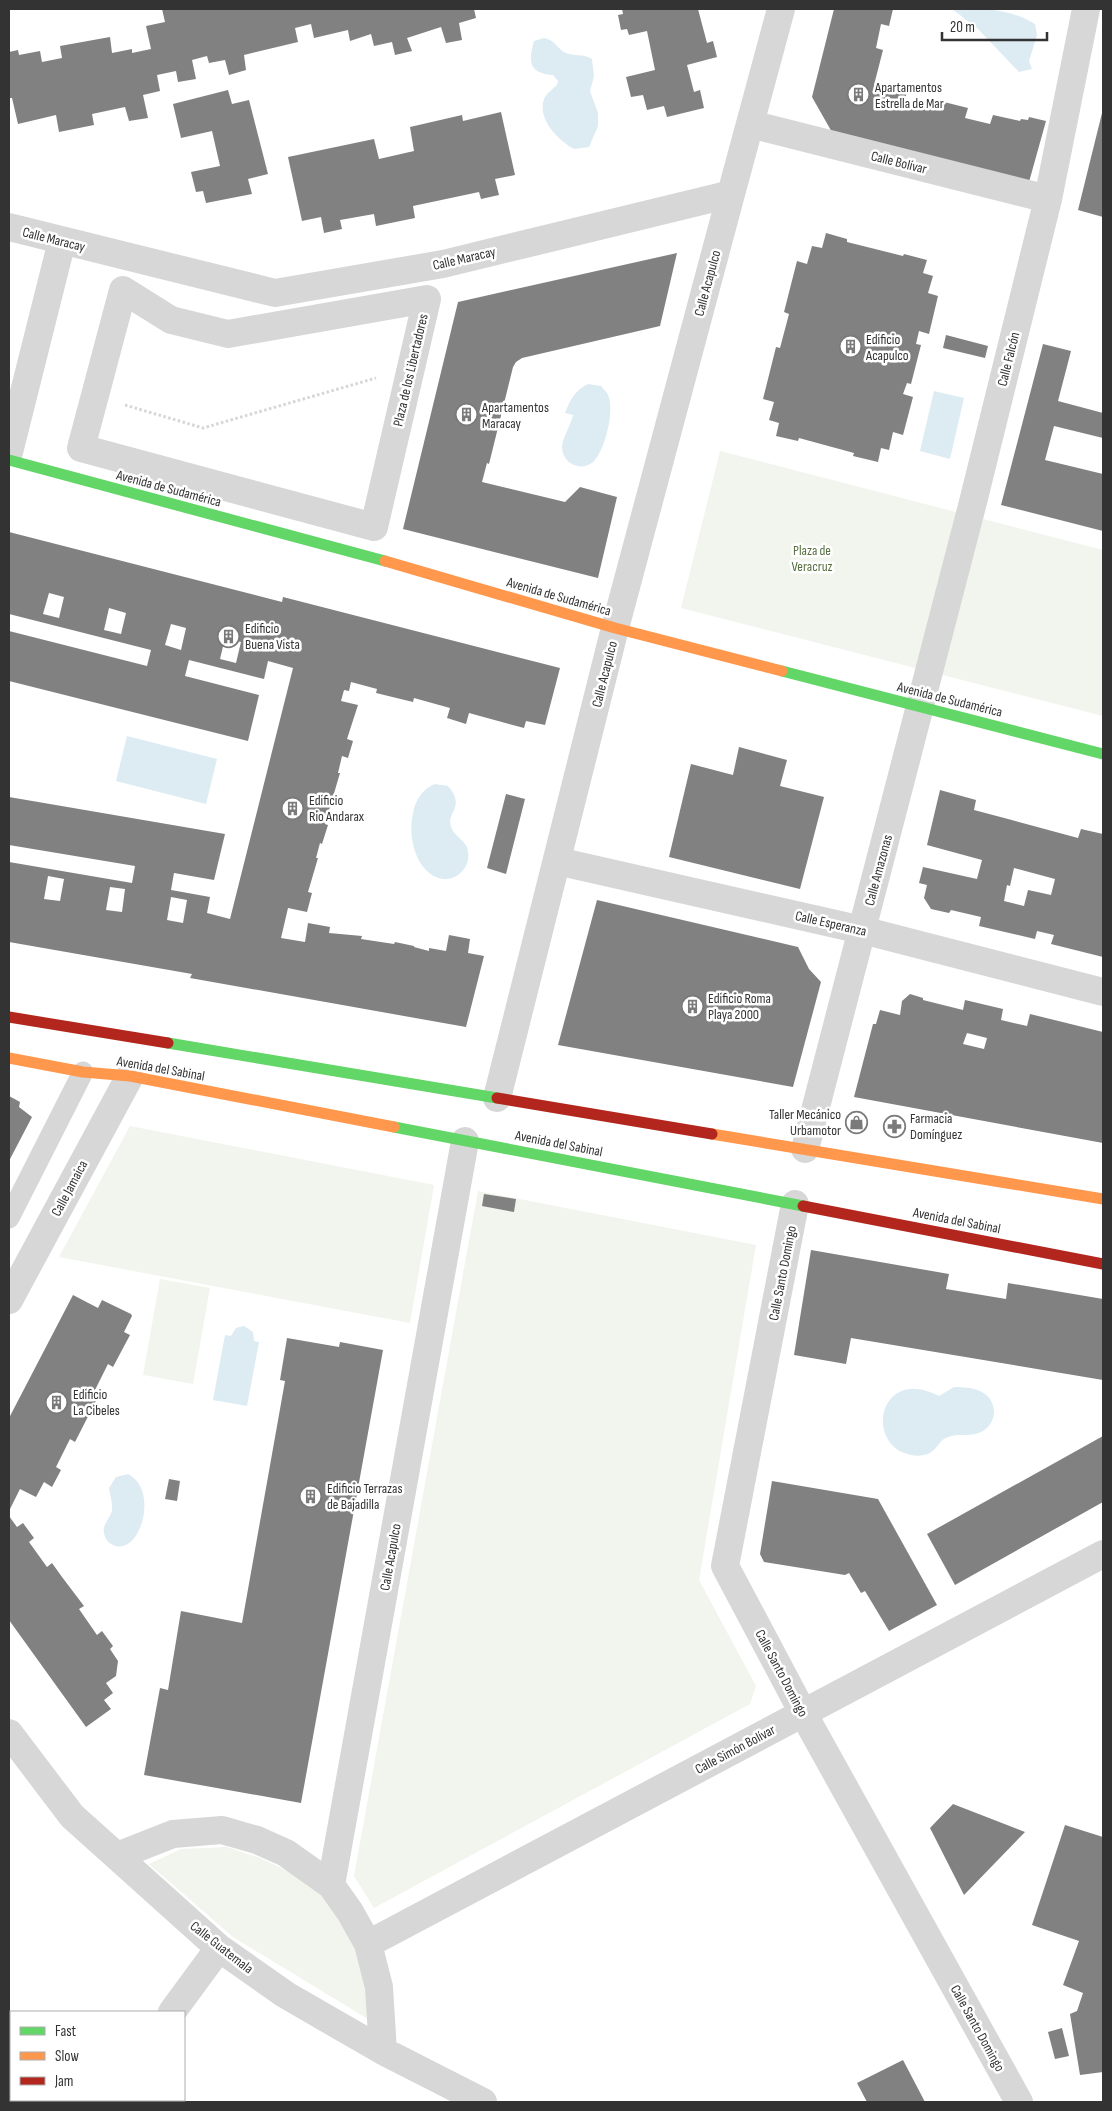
<svg xmlns="http://www.w3.org/2000/svg" width="1112" height="2111" font-family="'Sofia Sans Condensed',sans-serif">
<style>
.green{fill:#f1f5ed}
.water{fill:#ddebf3}
.building{fill:#818181;fill-rule:evenodd}
.lines{fill:none;stroke-linecap:round;stroke-linejoin:round}
.path{stroke:#d6d6d6;stroke-width:3;stroke-dasharray:2.5 2.5;stroke-linecap:butt}
.lane{stroke:#d7d7d7;stroke-width:21}
.street{stroke:#d7d7d7;stroke-width:28}
.fast{stroke:#63d668;stroke-width:11}
.slow{stroke:#ff974d;stroke-width:11}
.jam{stroke:#b3261e;stroke-width:11}
.labels{text-anchor:middle;stroke-width:5;stroke-linejoin:round;paint-order:stroke}
.poi-label{font-size:14px;fill:#333;stroke:#fff;text-anchor:start}
.street-label{font-size:14px;fill:#333;stroke:#fff}
.park-label{font-size:14px;fill:#56703f;stroke:#fff}
</style>
<rect width="100%" height="100%" fill="#fff"/>
<path class="green" d="M720 451 1103 550V716L681 608Z
M130 1126 434 1185 410 1323 59 1257Z
M478 1191 756 1245 699 1580 756 1686 750 1704 374 1908 354 1876Z
M160 1279 210 1288 193 1384 143 1375Z
M227 1847 260 1858 296 1875 323 1892 347 1923 371 1990 368 2019 233 1937 149 1864 181 1849Z"/>
<path class="water" d="M952 9C983 9 1007 7 1035 24L1037 35 1029 61 1032 69 1019 72 977 28Z
M544 38C556 41 555 46 564 52 572 57 583 53 592 59L594 76 590 91 598 113V126L589 147 574 149C558 141 535 117 545 97 548 92 553 89 557 85L558 81 553 75C529 73 528 62 534 41Z
M588 384 601 386C603 389 607 392 608 395 615 410 605 451 593 462 581 472 563 464 562 448 562 438 571 425 573 415L565 413C570 400 575 390 588 384Z
M934 391 964 398 950 459 920 451Z
M127 736 217 759 206 804 116 781Z
M435 784 448 786C468 809 442 813 453 831 458 839 467 841 468 852 471 869 453 885 436 877 414 867 408 834 413 813 415 801 423 788 435 784Z
M244 1326 253 1332 254 1341 259 1342 247 1406 213 1400 225 1335 231 1336 236 1328Z
M954 1387C972 1387 993 1390 994 1412 994 1419 990 1427 983 1431 972 1438 957 1432 946 1438 939 1441 937 1449 930 1453 921 1457 913 1456 904 1453 874 1442 876 1393 910 1389 921 1388 930 1392 939 1396Z
M128 1474C160 1490 140 1557 113 1545 108 1543 105 1538 104 1533 102 1525 110 1518 112 1511 113 1504 110 1495 109 1488L116 1477Z"/>
<path class="building" d="M162 9H474L476 18 459 23 462 40 446 43 441 27 407 38 412 51 395 55 392 42 374 46 371 34 350 41 348 30 314 38 311 24 295 28 298 42 244 55 246 70 229 75 225 60 209 63 207 56 192 60 196 79 178 82 176 71 157 75 160 91 143 95 148 118 129 121 125 107 92 114 94 125 59 132 56 115 18 124 12 98H9V52L18 50 19 55 40 51 42 62 62 58 60 46 110 37 112 53 132 49V53L151 49 146 26 165 22Z
M622 9H698L707 43 713 41 717 57 687 65 694 92 700 90 704 108 667 117 664 106 647 110 643 95 631 97 626 77 655 70 647 31 629 35 627 29 621 30 618 15 623 14Z
M834 9H893L889 26 881 24 876 48 883 50 874 85 907 92 904 103 929 109 932 99 968 108 965 118 990 124 993 115 1020 121 1021 119 1028 120 1029 117 1046 121 1029 182 833 134 812 97Z
M228 90 232 104 249 100 268 174 248 179 252 194 206 203 203 191 196 192 191 172 220 166 212 131 181 138 173 104Z
M1103 109V217L1078 210Z
M501 112 515 175 495 179 499 195 481 199 479 192 413 206 415 218 376 226 374 214 340 220 342 229 324 233 321 217 302 221 288 157 374 139 379 159 414 151 410 127 462 115 463 121Z
M826 233 847 239V242L903 256 904 254 927 260 923 273 933 276 928 293 938 296 929 334 919 331 916 344 921 345 911 384 907 383 903 394 913 397 903 435 893 432 889 450 881 448 878 462 853 456 854 453 799 438 798 441 776 436 779 423 769 420 774 402 763 399 776 347 780 348 789 314 784 312 797 261 807 264 812 246 822 248Z
M677 253 660 326 522 358 516 362 513 367 489 464 487 463 482 482 565 502 580 487 617 497 598 578 403 529 458 302Z
M946 335 988 346 985 358 943 348Z
M1043 344 1071 351 1058 401 1103 413V438L1054 426 1045 460 1103 474V531L1001 505Z
M9 532 282 602 283 597 560 668 545 725 526 721 524 728 469 713 466 724 447 718 450 708 414 698 413 702 376 693 377 689 351 682 349 691 344 690 341 701 358 705 347 739 353 741 348 758 342 756 338 773H340L325 824 328 825 322 844 320 843 316 858H318L308 892 312 893 307 912 288 908 281 938 305 942 308 923 330 927 329 933 362 936 361 939 394 944 395 942 414 946V947L429 951V948L446 951 449 935 470 939 468 953 484 956 466 1027 190 978 192 974 9 942V862L132 883 135 866 9 845V797L225 834 214 880 174 873 171 890 210 897 207 913 230 919 293 668 268 661 264 679 189 660 185 676 259 695 248 741 9 681V631L147 666 151 650 9 614ZM49 593 64 597 59 618 43 614ZM109 608 126 613 121 634 104 630ZM171 624 186 628 181 650 165 645ZM225 638 241 642 236 663 220 659ZM48 876 64 879 60 901 44 899ZM110 887 125 889 122 912 106 910ZM171 897 187 900 183 923 167 920Z
M739 747 787 760 780 786 824 797 800 889 669 857 691 764 733 775Z
M940 790 976 800 974 810 1008 819 1078 838 1081 829 1103 834V957L1051 944 1054 935 1037 931 1035 939 979 926 981 917 951 910 949 913 931 909 924 898 927 885 919 883 923 867 977 879 982 860 927 845ZM1014 868 1055 879 1051 895 1028 890 1024 906 1004 901 1007 885 1010 886Z
M506 794 525 799 506 874 487 868Z
M597 900 798 947 809 969 821 982 793 1087 558 1045Z
M910 994 923 998V1000L963 1010 965 1000 1003 1009 1001 1020 1027 1026 1030 1014 1103 1032V1143L854 1097 873 1024H876L880 1010 900 1015 902 1001ZM967 1033 987 1038 984 1049 963 1044Z
M9 1096 20 1102 19 1107 32 1117 9 1161Z
M484 1194 516 1199 514 1212 482 1206Z
M811 1250 949 1274 946 1289 1006 1299 1008 1283 1103 1299V1380L851 1338 846 1364 794 1355Z
M73 1295 98 1308 102 1300 131 1314 132 1316 124 1332 130 1335 113 1367 108 1364 94 1392 99 1395 75 1442 70 1439 56 1467 61 1470 52 1487 44 1482 36 1497 20 1489 9 1511V1418Z
M287 1338 339 1347 340 1342 383 1350 301 1803 144 1775 160 1688 168 1690 181 1611 242 1623 285 1381 280 1380Z
M1103 1436V1502L955 1585 927 1534Z
M169 1479 180 1481 177 1501 165 1499Z
M772 1481 878 1499 937 1605 889 1631 865 1591 861 1593 849 1573 845 1575 764 1562 760 1554Z
M9 1516 17 1527 23 1523 34 1538 29 1542 47 1567 52 1563 62 1577 84 1606 79 1609 97 1635 102 1631 113 1646 110 1649 118 1661 116 1676 106 1683 113 1693 104 1700 111 1709 86 1727 9 1620Z
M953 1804 1025 1832 964 1895 930 1828Z
M1065 1825 1103 1837V2072L1080 2075 1070 2014 1077 2011 1083 1993 1063 1985 1079 1941 1032 1925Z
M1062 2028 1069 2056 1055 2059 1048 2032Z
M903 2060 925 2102H867L857 2083Z"/>
<g class="lines">
<path class="path" d="M125 405 203 428 376 378"/>
<path class="lane" d="M9 1218 83 1072"/>
<path class="street" d="M750 124 1048 199
M9 227 275 293 443 264 731 194 781 9
M123 290 171 320 228 334 427 299 374 527 81 448Z
M9 452 62 241
M557 861 862 930 1103 992
M497 1098 615 628 731 194
M805 1149 973 502 1048 199 1086 9
M795 1204 725 1566 803 1713 1019 2102
M9 1300 130 1076
M9 1733 72 1816 219 1948 286 1995 383 2051 483 2102
M117 1856 173 1834 222 1830 257 1840 286 1853 331 1885 350 1912 368 1944 379 1987 383 2051
M331 1885 465 1141
M368 1944 1103 1554
M172 2012 219 1948
M9 2051 11 2053
M70 2100 73 2102
M106 2102 107 2100"/>
<path class="fast" d="M9 460 385 561
M782 671 1103 754
M168 1043 497 1098
M394 1127 803 1206"/>
<path class="slow" d="M385 561 615 628 782 671
M9 1058 83 1072 130 1076 394 1127
M712 1134 1103 1199"/>
<path class="jam" d="M9 1017 168 1043
M497 1098 712 1134
M803 1206 1103 1264"/>
</g>
<defs>
<symbol id="building-ring" viewBox="-11 -11 22 22"><circle r="9.5" fill="#fff" stroke="#7a7a7a" stroke-width="1.5"/><path d="M-4-6H4V6H1V3H-1V6H-4ZM-2.5-4.3h1.7v1.8h-1.7ZM.8-4.3h1.7v1.8H.8ZM-2.5-1h1.7V.8h-1.7ZM.8-1h1.7V.8H.8Z" fill="#7a7a7a"/></symbol>
<symbol id="shop-ring" viewBox="-11 -11 22 22"><circle r="9.5" fill="#fff" stroke="#7a7a7a" stroke-width="1.5"/><path d="M-5-2.5h2.3a2.7 3.5 0 0 1 5.4 0H5L5.5 6h-11ZM-1.5-2.5h3a1.5 2.3 0 0 0-3 0Z" fill="#7a7a7a"/></symbol>
<symbol id="pharmacy-ring" viewBox="-11 -11 22 22"><circle r="9.5" fill="#fff" stroke="#7a7a7a" stroke-width="1.5"/><path d="M-2-6h4v4h4v4h-4v4h-4v-4h-4v-4h4Z" fill="#7a7a7a"/></symbol>
</defs>
<g fill-rule="evenodd">
<use href="#building-ring" x="846" y="82" width="25" height="25"/>
<use href="#building-ring" x="838" y="334" width="25" height="25"/>
<use href="#building-ring" x="454" y="402" width="25" height="25"/>
<use href="#building-ring" x="216" y="624" width="25" height="25"/>
<use href="#building-ring" x="280" y="796" width="25" height="25"/>
<use href="#building-ring" x="680" y="994" width="25" height="25"/>
<use href="#shop-ring" x="844" y="1110" width="25" height="25"/>
<use href="#pharmacy-ring" x="882" y="1114" width="25" height="25"/>
<use href="#building-ring" x="44" y="1390" width="25" height="25"/>
<use href="#building-ring" x="298" y="1484" width="25" height="25"/>
</g>
<g class="labels">
<g class="poi-label">
<text x="875" y="92">Apartamentos<tspan x="875" dy="16">Estrella de Mar</tspan></text>
<text x="866" y="344">Edificio<tspan x="866" dy="16">Acapulco</tspan></text>
<text x="482" y="412">Apartamentos<tspan x="482" dy="16">Maracay</tspan></text>
<text x="245" y="633">Edificio<tspan x="245" dy="16">Buena Vista</tspan></text>
<text x="309" y="805">Edificio<tspan x="309" dy="16">Rio Andarax</tspan></text>
<text x="708" y="1003">Edificio Roma<tspan x="708" dy="16">Playa 2000</tspan></text>
<text x="841" y="1119" text-anchor="end">Taller Mecánico<tspan x="841" dy="16">Urbamotor</tspan></text>
<text x="910" y="1123">Farmacia<tspan x="910" dy="16">Domínguez</tspan></text>
<text x="73" y="1399">Edificio<tspan x="73" dy="16">La Cibeles</tspan></text>
<text x="327" y="1493">Edificio Terrazas<tspan x="327" dy="16">de Bajadilla</tspan></text>
</g>
<g class="street-label">
<text transform="translate(899 162) rotate(14)" y="5">Calle Bolívar</text>
<text transform="translate(54 239) rotate(14)" y="5">Calle Maracay</text>
<text transform="translate(464 258) rotate(-13)" y="5">Calle Maracay</text>
<text transform="translate(707 283) rotate(-75)" y="5">Calle Acapulco</text>
<text transform="translate(1008 359) rotate(-76)" y="5">Calle Falcón</text>
<text transform="translate(410 370) rotate(-77)" y="5">Plaza de los Libertadores</text>
<text transform="translate(169 488) rotate(15)" y="5">Avenida de Sudamérica</text>
<text transform="translate(559 596) rotate(16)" y="5">Avenida de Sudamérica</text>
<text transform="translate(604 674) rotate(-76)" y="5">Calle Acapulco</text>
<text transform="translate(950 699) rotate(14)" y="5">Avenida de Sudamérica</text>
<text transform="translate(878 870) rotate(-75)" y="5">Calle Amazonas</text>
<text transform="translate(831 923) rotate(13)" y="5">Calle Esperanza</text>
<text transform="translate(161 1068) rotate(10)" y="5">Avenida del Sabinal</text>
<text transform="translate(559 1143) rotate(11)" y="5">Avenida del Sabinal</text>
<text transform="translate(69 1188) rotate(-62)" y="5">Calle Jamaica</text>
<text transform="translate(957 1220) rotate(11)" y="5">Avenida del Sabinal</text>
<text transform="translate(782 1273) rotate(-79)" y="5">Calle Santo Domingo</text>
<text transform="translate(390 1557) rotate(-80)" y="5">Calle Acapulco</text>
<text transform="translate(782 1673) rotate(62)" y="5">Calle Santo Domingo</text>
<text transform="translate(735 1749) rotate(-28)" y="5">Calle Simón Bolívar</text>
<text transform="translate(222 1947) rotate(38)" y="5">Calle Guatemala</text>
<text transform="translate(978 2028) rotate(61)" y="5">Calle Santo Domingo</text>
</g>
<g class="park-label">
<text x="812" y="555">Plaza de<tspan x="812" dy="16">Veracruz</tspan></text>
</g>
</g>
<rect width="1112" height="2111" fill="none" stroke="#333333" stroke-width="20"/>
<rect x="10" y="2011" width="175" height="90" fill="#ffffff" stroke="#adadad"/>
<rect x="20" y="2027" width="25" height="8" fill="#63d668" stroke="#adadad"/>
<text x="55" y="2036" font-size="15" fill="#333333">Fast</text>
<rect x="20" y="2052" width="25" height="8" fill="#ff974d" stroke="#adadad"/>
<text x="55" y="2061" font-size="15" fill="#333333">Slow</text>
<rect x="20" y="2077" width="25" height="8" fill="#b3261e" stroke="#adadad"/>
<text x="55" y="2086" font-size="15" fill="#333333">Jam</text>
<path d="M942 32v8h105v-8" fill="none" stroke="#333333" stroke-width="2.5"/>
<text x="950" y="32" font-size="15" fill="#333333" stroke="#ffffff" stroke-width="4" paint-order="stroke">20 m</text>
</svg>
